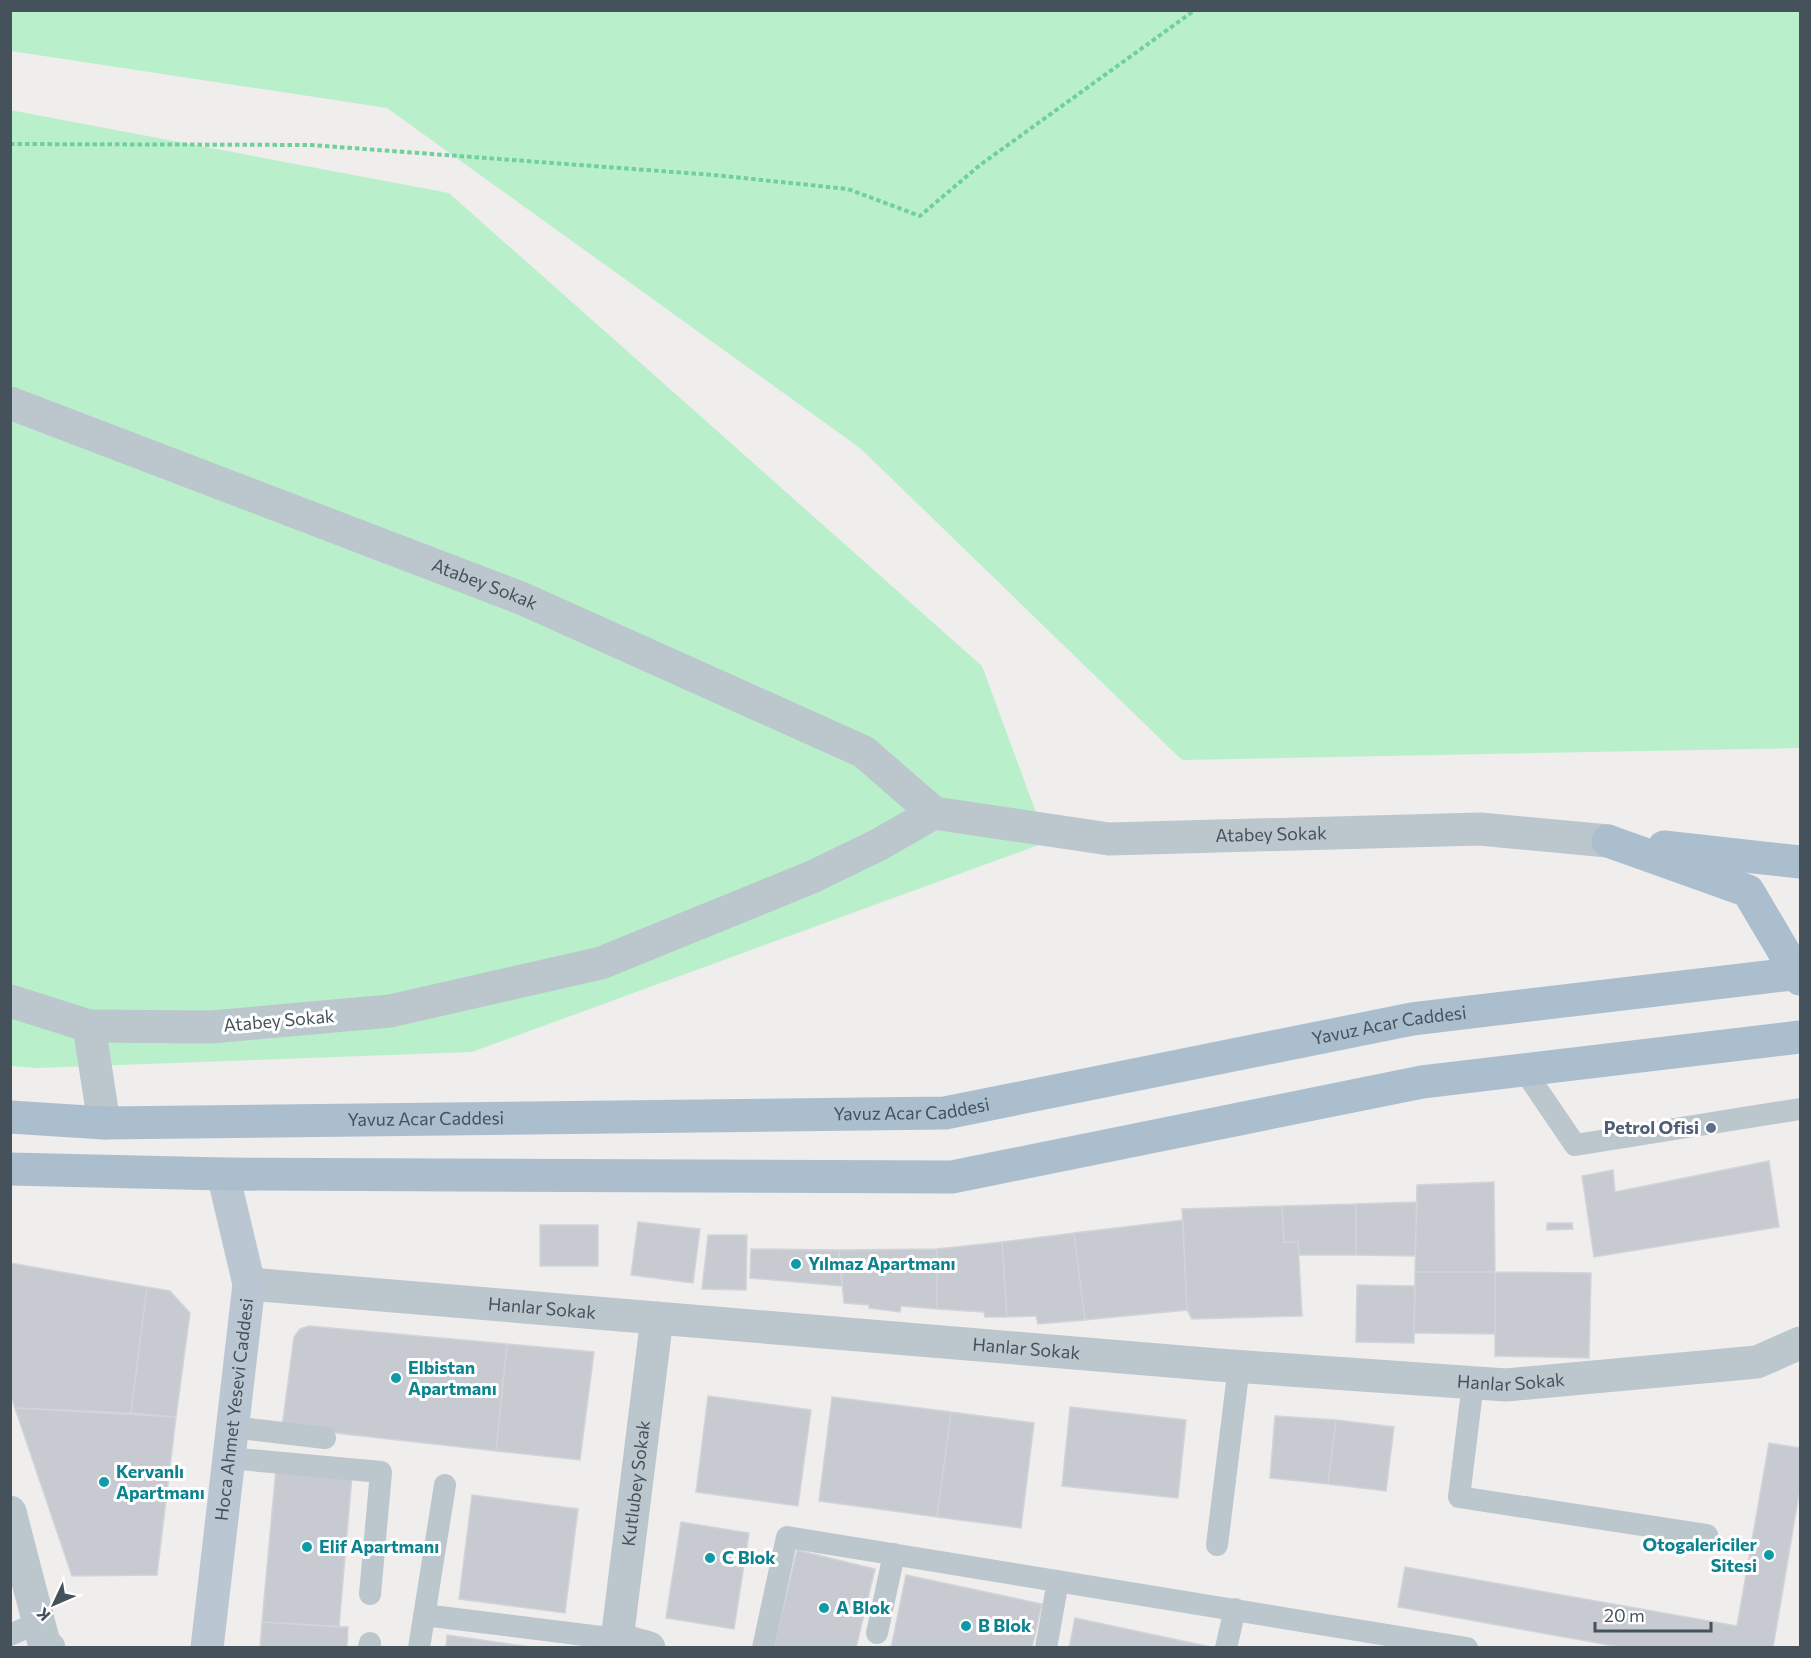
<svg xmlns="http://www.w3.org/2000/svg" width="1811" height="1658" font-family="Commissioner,sans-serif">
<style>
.green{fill:#b9f0cb}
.building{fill:#c7cad0;stroke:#d1d4d9;stroke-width:1.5}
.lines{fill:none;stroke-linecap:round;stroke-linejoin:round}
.path{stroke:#6fd09b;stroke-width:4;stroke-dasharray:4.5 3;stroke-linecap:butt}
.lane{stroke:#bbc6cd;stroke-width:22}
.street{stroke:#bbc6cd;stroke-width:33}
.secondary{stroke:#bac7d2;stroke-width:33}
.primary{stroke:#abbece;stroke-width:33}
.service-dot{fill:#5c6f8a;stroke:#fff;stroke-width:2}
.culture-dot{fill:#0f9aa8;stroke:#fff;stroke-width:2}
.labels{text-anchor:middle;stroke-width:6;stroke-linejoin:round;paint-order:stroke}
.street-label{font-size:18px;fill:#45525b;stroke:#fff}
.service-label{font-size:18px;font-weight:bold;fill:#4e5e75;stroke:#fff;text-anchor:end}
.culture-label{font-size:18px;font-weight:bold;fill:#0d838f;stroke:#fff;text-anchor:start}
</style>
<rect width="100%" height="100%" fill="#f0eded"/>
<path class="green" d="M10 11H1800V748L1182 760 860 448 387 108 11 51Z
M10 110 449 193 982 666 1047 842 472 1052 36 1068 11 1066Z"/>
<path class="building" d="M1769 1161 1779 1227 1594 1257 1582 1176 1613 1170 1615 1192Z
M1494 1182 1495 1272H1415L1417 1185Z
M1417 1202 1415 1256 1356 1255V1204Z
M1356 1204V1255H1299L1298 1242H1284L1282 1206Z
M1282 1206 1284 1242H1298L1302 1316 1192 1319 1187 1310 1182 1209Z
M1183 1220 1187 1310 1085 1320 1074 1233Z
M638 1222 700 1229 693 1283 631 1275Z
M1547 1223H1572L1573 1229 1547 1230Z
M540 1225H598V1266H540Z
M1074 1233 1085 1320 1038 1324 1036 1316 1007 1317 1002 1242Z
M708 1235H747L746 1290 702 1289Z
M1002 1242 1007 1317H985L984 1312 937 1309V1249Z
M751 1249 839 1250 842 1286 750 1278Z
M937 1249V1309L901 1306 900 1312 869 1308V1305L844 1303 839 1250Z
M10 1263 147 1287 131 1413 15 1408 10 1393Z
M1415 1272H1495V1334L1414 1333Z
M1495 1272 1591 1273 1589 1358 1495 1356Z
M1357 1285 1415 1286 1414 1343 1356 1342Z
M147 1287 170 1291 190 1313 176 1417 131 1413Z
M309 1326 507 1344 496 1451 282 1427 294 1337 300 1329Z
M507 1344 594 1352 580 1460 496 1451Z
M708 1396 811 1410 798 1506 696 1492Z
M832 1397 951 1412 937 1517 819 1501Z
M1070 1407 1186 1420 1178 1498 1062 1486Z
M15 1408 176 1417 157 1575 72 1576Z
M951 1412 1034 1423 1021 1528 937 1517Z
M1275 1416 1336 1420 1328 1484 1270 1478Z
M1336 1420 1394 1427 1386 1491 1328 1484Z
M1769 1443 1800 1448V1488L1773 1648H1625L1398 1607 1405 1567 1737 1626Z
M276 1469 352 1476 339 1627 262 1622Z
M472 1495 578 1509 565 1613 459 1599Z
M681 1522 749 1533 734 1629 666 1618Z
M797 1550 875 1569 856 1648 774 1647Z
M906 1575 1042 1604 1032 1648H891Z
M1075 1618 1211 1647 1069 1648Z
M262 1622 348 1627 347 1648H260Z
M447 1635 538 1648H446Z"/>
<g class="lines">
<path class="path" d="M10 144 311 145 714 175 848 189 920 216 980 165 1195 10"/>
<path class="lane" d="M1524 1070 1575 1145 1800 1109
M1473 1383 1459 1497 1707 1535
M231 1427 325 1438
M228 1458 381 1472 370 1594
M1217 1545 1239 1366
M424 1615 617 1639
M877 1633 894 1554
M10 1635 39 1622
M369 1648 370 1643
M419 1648 445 1485
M763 1648 787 1537 1467 1648
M1046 1648 1058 1581
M1226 1648 1235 1609"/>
<g class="street">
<path id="s1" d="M10 403 521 598 864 752 934 813 878 845 812 877 601 963 390 1011 211 1027 89 1026"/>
<path id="s2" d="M934 813 1109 839 1480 829 1608 841"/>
<path d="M10 1001 89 1026 104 1123"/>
<path id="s3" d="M249 1284 1218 1365 1506 1385 1757 1362 1800 1343"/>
<path d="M10 1512 44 1643 49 1648"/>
<path d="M617 1639 649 1648"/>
<path id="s4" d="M616 1648 657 1318"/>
</g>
<path class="secondary" id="s5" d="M207 1648 249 1284 223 1174"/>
<g class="primary">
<path d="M1608 841 1748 891 1800 979"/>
<path d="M1664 847 1800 862"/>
<path id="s6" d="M10 1117 104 1123 945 1113 1412 1019 1800 973"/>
<path d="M10 1169 223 1174 952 1177 1422 1082 1800 1037"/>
</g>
</g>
<circle class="service-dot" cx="1711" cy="1128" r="6"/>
<g class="culture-dot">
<circle cx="796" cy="1264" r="6"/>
<circle cx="396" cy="1378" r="6"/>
<circle cx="104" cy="1482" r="6"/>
<circle cx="307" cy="1547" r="6"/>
<circle cx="1769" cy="1555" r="6"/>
<circle cx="710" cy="1558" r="6"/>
<circle cx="824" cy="1608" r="6"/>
<circle cx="966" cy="1626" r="6"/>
</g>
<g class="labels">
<g class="street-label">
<text dy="6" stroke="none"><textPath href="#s1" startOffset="508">Atabey Sokak</textPath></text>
<text dy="6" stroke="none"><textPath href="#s2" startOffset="339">Atabey Sokak</textPath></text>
<text transform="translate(279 1021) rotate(-5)" y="6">Atabey Sokak</text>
<text dy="6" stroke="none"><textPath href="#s6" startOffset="1388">Yavuz Acar Caddesi</textPath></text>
<text dy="6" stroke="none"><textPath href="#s6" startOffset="902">Yavuz Acar Caddesi</textPath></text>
<text dy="6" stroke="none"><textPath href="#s6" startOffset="416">Yavuz Acar Caddesi</textPath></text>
<text dy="6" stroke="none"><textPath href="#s3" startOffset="294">Hanlar Sokak</textPath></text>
<text dy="6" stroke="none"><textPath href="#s3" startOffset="780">Hanlar Sokak</textPath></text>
<text dy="6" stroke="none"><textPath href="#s3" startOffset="1266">Hanlar Sokak</textPath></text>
<text dy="6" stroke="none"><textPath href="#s5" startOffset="240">Hoca Ahmet Yesevi Caddesi</textPath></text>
<text dy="6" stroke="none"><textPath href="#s4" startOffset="166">Kutlubey Sokak</textPath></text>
</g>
<g class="service-label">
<text x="1699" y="1134">Petrol Ofisi</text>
</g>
<g class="culture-label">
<text x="808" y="1270">Yılmaz Apartmanı</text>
<text x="408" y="1374">Elbistan<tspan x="408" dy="21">Apartmanı</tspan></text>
<text x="116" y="1478">Kervanlı<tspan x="116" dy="21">Apartmanı</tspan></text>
<text x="1757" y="1551" text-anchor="end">Otogalericiler<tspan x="1757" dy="21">Sitesi</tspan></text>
<text x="319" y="1553">Elif Apartmanı</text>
<text x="722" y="1564">C Blok</text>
<text x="836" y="1614">A Blok</text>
<text x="978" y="1632">B Blok</text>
</g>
</g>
<rect width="1811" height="1658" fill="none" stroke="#45525b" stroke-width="24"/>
<g transform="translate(54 1604) rotate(226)" stroke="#ffffff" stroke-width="4.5" paint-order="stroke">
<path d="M0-4.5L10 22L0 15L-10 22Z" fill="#45525b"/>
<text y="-9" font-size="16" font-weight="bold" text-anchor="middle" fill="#45525b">K</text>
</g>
<path d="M1595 1622v9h116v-9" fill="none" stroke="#45525b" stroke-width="3"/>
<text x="1604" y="1622" font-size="18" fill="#45525b" stroke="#ffffff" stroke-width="4.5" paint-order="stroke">20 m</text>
</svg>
